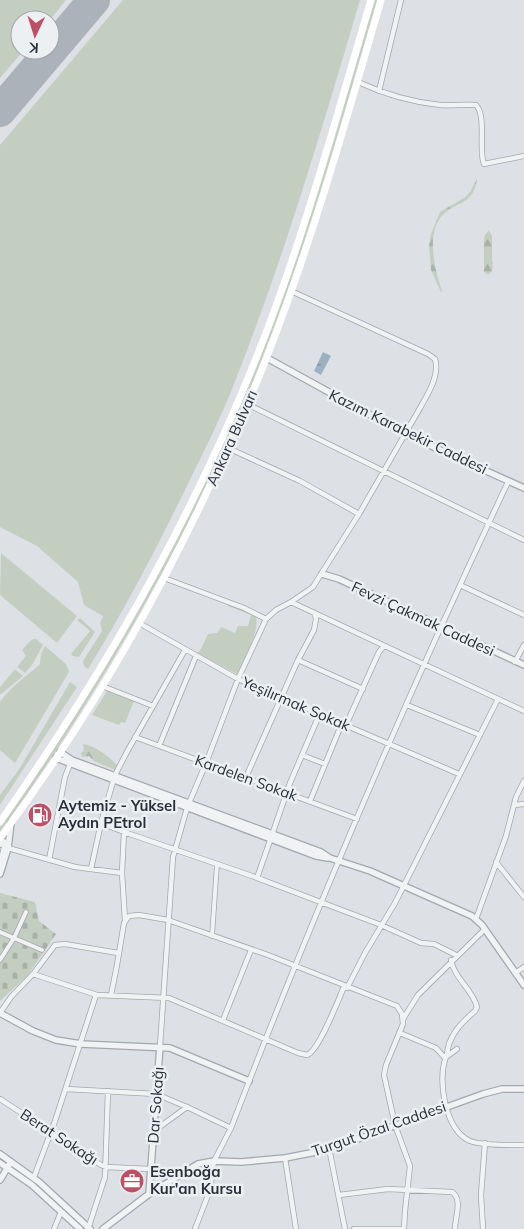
<svg xmlns="http://www.w3.org/2000/svg" width="524" height="1229" font-family="Mulish,sans-serif">
<style>
.green{fill:#c4cec0}
.forest{fill:url(#forest-firs)}
.cemetery{fill:url(#cemetery-stones)}
.water{fill:url(#water-ripples)}
.lines{fill:none;stroke-linecap:round;stroke-linejoin:round}
.runway{stroke:#abb2b9;stroke-width:32}
.pedestrian-casing{stroke:#a3a8ae;stroke-width:5.5}
.minor-casing{stroke:#a3a8ae;stroke-width:6}
.tertiary-casing{stroke:#a3a8ae;stroke-width:8}
.pedestrian{stroke:#f0f2f4;stroke-width:4}
.minor{stroke:#f0f2f4;stroke-width:4.5}
.tertiary{stroke:#f0f2f4;stroke-width:5.5}
.secondary{stroke:#fff;stroke-width:7}
.labels{text-anchor:middle;stroke-width:5;stroke-linejoin:round;paint-order:stroke}
.street-label{font-size:15px;fill:#29303a;stroke:#edf0f3}
.poi-label{font-size:15px;font-weight:bold;fill:#29303a;stroke:#edf0f3;text-anchor:start}
</style>
<defs>
<pattern id="forest-firs" width="22" height="20" patternUnits="userSpaceOnUse" patternTransform="scale(1.25)"><rect width="22" height="20" fill="#c4cec0"/><path d="M5 1l3.5 6h-7zM16 11l3.5 6h-7z" fill="#a8b1a6"/></pattern>
<pattern id="cemetery-stones" width="16" height="16" patternUnits="userSpaceOnUse" patternTransform="scale(1.25)"><rect width="16" height="16" fill="#c4cec0"/><path d="M2 7V4a2 2 0 0 1 4 0v3zM10 15v-3a2 2 0 0 1 4 0v3z" fill="#a8b1a6"/></pattern>
<pattern id="water-ripples" width="26" height="14" patternUnits="userSpaceOnUse" patternTransform="scale(1.25)"><rect width="26" height="14" fill="#9cb1c2"/><path d="M2 4q2-2 4 0t4 0M15 11q2-2 4 0t4 0" fill="none" stroke="#7f909f"/></pattern>
</defs>
<rect width="100%" height="100%" fill="#dde1e5"/>
<path class="green" d="M0 0H66L50 20H20V50H24L0 78Z
M123 0H360C322 129 284 258 234 384 220 420 202 455 185 490 155 551 124 611 88 669L84 666 83 661 102 631 100 623 103 616 84 605 78 582 37 546 0 527V145Z
M375 0H377C342 120 309 240 263 356 221 464 168 567 109 666 75 722 39 779 0 832V827C103 683 192 528 258 363 306 245 339 122 375 0Z
M1 553 77 616 57 643 0 595Z
M229 604C237 607 248 610 254 615 264 623 242 664 237 674L197 653 200 651 208 634 217 633 221 627 235 633 238 626H248L251 615 228 606Z
M80 618 95 632 79 657 73 656 71 654 90 631 77 620Z
M33 639H36L43 645 32 665 25 673 17 667 26 656 22 650 30 641Z
M45 646 66 664 69 672 15 763 0 750V702C10 687 27 676 40 664L41 654Z
M15 669 23 676 0 695V687Z
M70 682 77 687 0 805V795L20 768Z
M107 691 134 701 125 723 121 722 119 725 92 715Z"/>
<path class="forest" d="M477 179C474 205 456 201 443 215 425 232 435 270 442 291L441 292 431 270 429 244 431 234 440 212 464 198 470 192Z
M489 230 492 236V260L493 263 492 271 488 275 484 272V240L485 235Z
M83 744C95 746 110 757 117 765L115 770 94 761 89 756 82 757 81 753 84 750Z"/>
<path class="cemetery" d="M0 893 35 902 39 921 56 934 28 975 0 1001Z"/>
<path class="water" d="M323 352 331 356 321 375 314 371Z"/>
<g class="lines">
<path class="runway" d="M0 111 94 0"/>
<defs>
<path id="pedestrian" d="M0 845 4 841 5 842 0 863
M0 932 42 950
M212 936 217 864
M0 960 14 938 26 912"/>
<path id="minor" d="M358 82C384 94 411 102 440 105 452 106 464 104 476 105 487 116 478 151 484 164L524 156
M379 91 401 0
M247 404 524 540
M228 448 300 481 359 514
M164 578 244 608 266 619
M460 585 524 615
M291 602 524 711
M139 623 238 679 459 774
M298 660 363 689
M515 662 524 645
M102 686 153 706
M407 705 480 735
M346 725 379 652 384 646
M135 737 357 819
M159 746 196 656
M302 755 325 764
M246 777 298 660 314 630 316 619 315 614
M310 801 342 723
M514 805 524 804
M101 823 124 832 252 876 381 925 421 943 434 944 456 955
M124 832 122 873 125 920
M8 848 75 867 122 873
M49 860 65 777 70 764
M496 862 524 897
M91 869 101 823 115 775 128 750 185 650
M257 878 290 783 320 713
M476 919 506 836 516 797 524 781
M515 973 524 967
M33 974 97 995 169 998 298 1053 307 1055C319 1051 338 1000 344 987
M347 988 365 953 395 903 498 699
M111 995 117 965 124 923 129 916 139 915 168 920 268 955 397 1006 402 1014 403 1024 386 1065 384 1075 395 1125 410 1166 405 1211 404 1229
M0 1013 11 997 33 974 55 945 65 944 118 953
M403 1019 418 995 485 929
M223 1020 251 950
M400 1033 436 1048 445 1058
M160 1046 173 857 187 808 206 763 238 679 266 619 276 610 291 602 313 587 316 582 359 514 420 408C428 394 440 375 435 359L428 354 291 291
M457 1049 446 1057C437 1080 445 1130 470 1141 484 1146 509 1145 524 1145
M447 1055C448 1036 461 1023 475 1011L477 1007C473 990 454 978 451 960
M66 1089 156 1094 187 1107 231 1128
M0 1099 101 1165 106 1167 151 1169
M154 1131 187 1107
M329 1148 345 1229
M285 1158 296 1229
M34 1177 55 1121 96 995
M339 1195 388 1189 452 1192C463 1199 455 1217 455 1229
M89 1226 105 1177 108 1091
M54 1229 61 1212
M195 1229 210 1190 214 1161 231 1128C315 909 408 694 508 482
M354 1229H404
M483 1229 481 1195 485 1143"/>
<path id="tertiary" d="M267 358 405 434 524 488
M322 574 339 579 524 665
M60 752 72 760 321 852 330 858 370 871 472 916 482 925 524 985
M56 758 316 856 328 858
M0 874 8 848 11 823
M0 1013 33 1031 56 1040 81 1044 170 1048 249 1081
M0 1154 39 1182 90 1229
M0 1163 32 1185 80 1229
M0 1180 9 1165
M149 1194 160 1046
M103 1229 149 1194 198 1164 214 1161 241 1162 285 1158 316 1152 341 1145 483 1094 502 1089H524"/>
</defs>
<use href="#pedestrian" class="pedestrian-casing"/>
<use href="#minor" class="minor-casing"/>
<use href="#tertiary" class="tertiary-casing"/>
<use href="#pedestrian" class="pedestrian"/>
<use href="#minor" class="minor"/>
<use href="#tertiary" class="tertiary"/>
<path class="secondary" d="M0 822C103 675 193 518 259 351 304 237 336 118 371 0
M0 838C91 716 167 583 229 444 242 416 255 388 266 359 312 242 346 121 381 0"/>
</g>
<defs>
<symbol id="fuel-disc" viewBox="-11 -11 22 22"><circle r="9.5" fill="#bd5067" stroke="#edf0f3"/><path d="M-5.5-6h7V0h2V4h1.3V-2.5L3-4.5l.8-.8L6-3V5H2.5V1h-1V6h-7ZM-4.2-4.7v3.2H.2V-4.7Z" fill="#fff"/></symbol>
<symbol id="office-disc" viewBox="-11 -11 22 22"><circle r="9.5" fill="#bd5067" stroke="#edf0f3"/><path d="M-6-3h4V-5.5h4V-3h4V5H-6ZM-1-4.5V-3h2v-1.5ZM-6 0V1H6V0Z" fill="#fff"/></symbol>
</defs>
<g fill-rule="evenodd">
<use href="#fuel-disc" x="26" y="801" width="28" height="28"/>
<use href="#office-disc" x="118" y="1167" width="28" height="28"/>
</g>
<g class="labels">
<g class="street-label">
<text transform="translate(408 432) rotate(26)" y="5">Kazım Karabekir Caddesi</text>
<text transform="translate(232 438) rotate(-66)" y="5">Ankara Bulvarı</text>
<text transform="translate(423 619) rotate(25)" y="5">Fevzi Çakmak Caddesi</text>
<text transform="translate(296 704) rotate(23)" y="5">Yeşilırmak Sokak</text>
<text transform="translate(246 778) rotate(20)" y="5">Kardelen Sokak</text>
<text transform="translate(156 1105) rotate(-86)" y="5">Dar Sokağı</text>
<text transform="translate(379 1129) rotate(-19)" y="5">Turgut Özal Caddesi</text>
<text transform="translate(59 1137) rotate(33)" y="5">Berat Sokağı</text>
</g>
<g class="poi-label">
<text x="58" y="811">Aytemiz - Yüksel<tspan x="58" dy="17">Aydın PEtrol</tspan></text>
<text x="150" y="1177">Esenboğa<tspan x="150" dy="17">Kur'an Kursu</tspan></text>
</g>
</g>
<g transform="translate(35 35) rotate(184)"><circle r="24" fill="#edf0f3" stroke="#9fa3a9"/>
<path d="M0-4L9 19L0 12L-9 19Z" fill="#bd5067"/>
<text y="-8" font-size="14" font-weight="bold" text-anchor="middle" fill="#29303a">K</text>
</g>
</svg>
